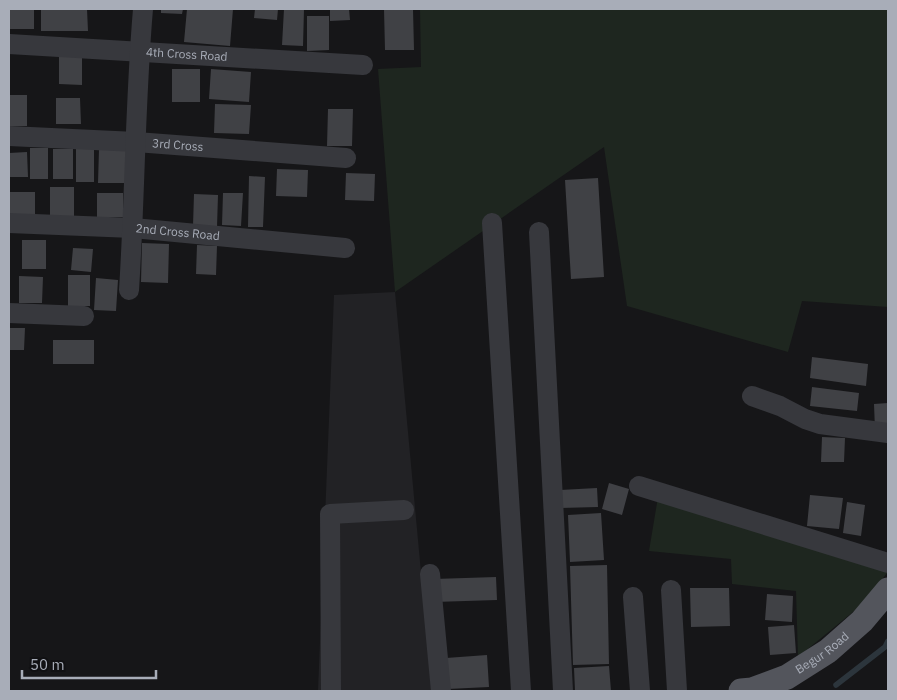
<svg xmlns="http://www.w3.org/2000/svg" width="897" height="700" font-family="'IBM Plex Sans',sans-serif">
<style>
.built{fill:#222225}
.green{fill:#1e261f}
.lines{fill:none;stroke-linecap:round;stroke-linejoin:round}
.stream{stroke:#2c353c;stroke-width:5.5}
.building{fill:#404145}
.minor{stroke:#37383d;stroke-width:20}
.major{stroke:#53555c;stroke-width:25}
.labels{text-anchor:middle;stroke-width:4.5;stroke-linejoin:round;paint-order:stroke}
.street-label{font-size:12px;fill:#a8adb8;stroke:#111113}
</style>
<rect width="100%" height="100%" fill="#161618"/>
<path class="built" d="M395 292 432 691H318L334 295Z"/>
<path class="green" d="M420 9H888V307L802 301 788 352 627 306 604 147 395 292 378 69 421 67Z
M658 497 888 572 859 607 798 657 796 591 732 584 731 559 649 551Z"/>
<g class="lines">
<path class="stream" d="M836 685 885 647 888 641"/>
</g>
<path class="building" d="M9 9H34V29H9Z
M41 9H87L88 31H41Z
M161 9H183L182 14 161 13Z
M187 9H233L230 46 184 42Z
M255 9H278L277 20 254 18Z
M284 9H304L303 46 282 45Z
M330 9H349L350 20 330 21Z
M384 9H413L414 50H385Z
M307 16H329V50L307 51Z
M59 57H82V85L59 84Z
M172 69H200V102H172Z
M211 69 251 72 249 102 209 99Z
M9 95H27V126H9Z
M56 98H80L81 124H56Z
M215 104 251 105 249 134 214 133Z
M328 109H353L352 146H327Z
M30 148H48V179H30Z
M53 149H73V179H53Z
M76 149H94V182H76Z
M99 149H130V183H98Z
M27 152 28 177H9V153Z
M277 169 308 170 307 197 276 196Z
M346 173 375 174 374 201 345 200Z
M249 176 265 177 263 227H248Z
M598 178 604 277 571 279 565 180Z
M50 187H74V216H50Z
M9 192H35V219H9Z
M97 193H123V217H97Z
M223 193H243L241 226 222 225Z
M194 194 218 195 217 227 193 226Z
M22 240H46V269H22Z
M142 243 169 244 168 283 141 282Z
M197 245 217 246 216 275 196 274Z
M73 248 93 249 91 272 71 270Z
M68 275H90V306H68Z
M19 276 43 277 42 303H19Z
M96 278 118 280 116 311 94 310Z
M9 328H25L24 350H9Z
M53 340H94V364H53Z
M812 357 868 364 866 386 810 378Z
M812 387 859 393 857 411 810 406Z
M888 403V429L875 430 874 404Z
M822 437 845 438 844 462H821Z
M609 483 629 489 622 515 602 509Z
M597 488 598 507 560 508V490Z
M810 495 843 498 839 529 807 526Z
M847 502 865 505 861 536 843 533Z
M601 513 604 560 570 562 568 515Z
M607 565 609 664 573 665 570 566Z
M496 577 497 600 434 602V579Z
M690 588H729L730 626 691 627Z
M767 594 793 596 792 622 765 620Z
M794 625 796 653 770 655 768 627Z
M487 655 489 687 448 689 446 658Z
M609 666 611 691H575L574 668Z"/>
<g class="lines">
<g class="minor">
<path id="s1" d="M9 44 363 65"/>
<path id="s2" d="M9 136 136 142 346 158"/>
<path id="s3" d="M9 223 133 228 345 248"/>
<path d="M492 223 521 691"/>
<path d="M539 232 563 691"/>
<path d="M129 290C135 197 135 102 143 9"/>
<path d="M9 313 84 316"/>
<path d="M752 396 780 406 805 419 820 424 888 433"/>
<path d="M639 486 888 563"/>
<path d="M430 574 441 691"/>
<path d="M671 590 677 691"/>
<path d="M633 597 640 691"/>
<path d="M331 691 330 514 404 510"/>
</g>
<path class="major" id="s4" d="M741 691 752 690 787 677 828 651 862 621 888 590"/>
</g>
<g class="labels">
<g class="street-label">
<text dy="4" stroke="none"><textPath href="#s1" startOffset="178">4th Cross Road</textPath></text>
<text dy="4" stroke="none"><textPath href="#s2" startOffset="169">3rd Cross</textPath></text>
<text dy="4" stroke="none"><textPath href="#s3" startOffset="169">2nd Cross Road</textPath></text>
<text dy="4" stroke="none"><textPath href="#s4" startOffset="91">Begur Road</textPath></text>
</g>
</g>
<rect width="897" height="700" fill="none" stroke="#a8adb8" stroke-width="20"/>
<path d="M22 670v8h134v-8" fill="none" stroke="#a8adb8" stroke-width="2.5"/>
<text x="30" y="670" font-size="15" fill="#a8adb8" stroke="#111113" stroke-width="4" paint-order="stroke">50 m</text>
</svg>
